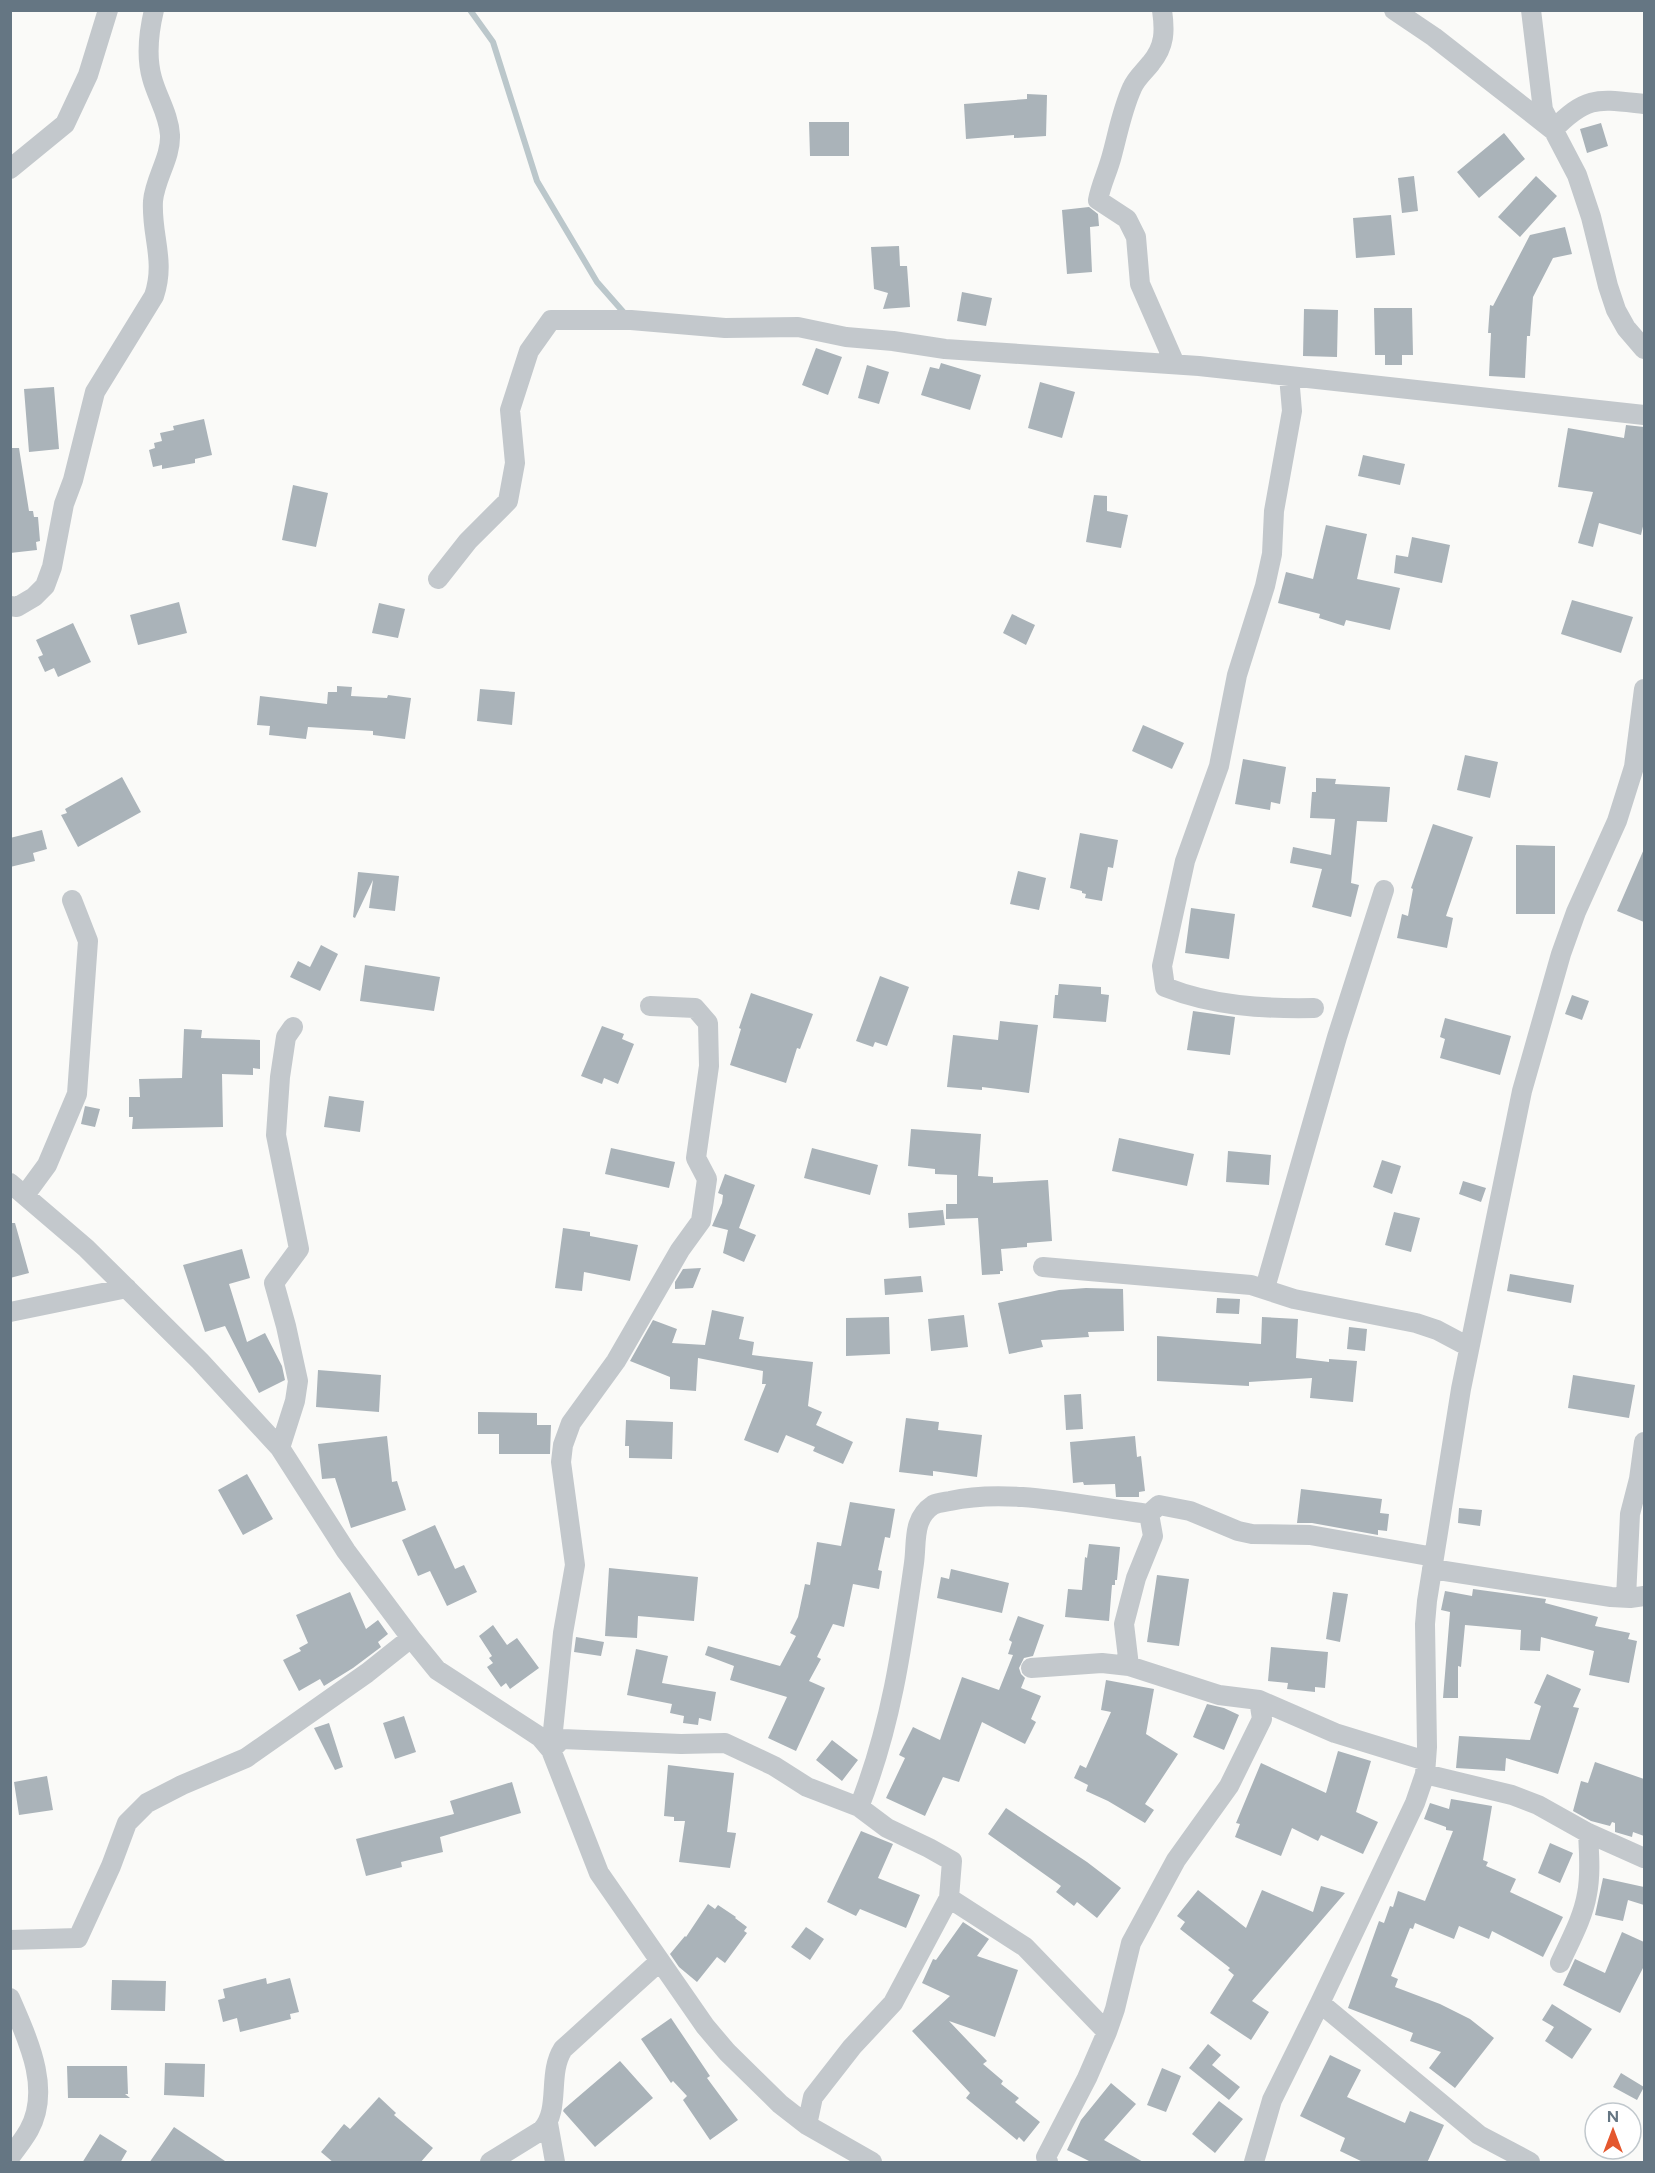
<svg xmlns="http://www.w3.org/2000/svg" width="1655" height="2173" font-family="Figtree,sans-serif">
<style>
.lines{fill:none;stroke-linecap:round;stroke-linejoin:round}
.stream{stroke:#bbc7cb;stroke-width:6}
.building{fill:#aab3b9}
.minor{stroke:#c3c8cc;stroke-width:20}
</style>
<rect width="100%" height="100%" fill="#fafaf8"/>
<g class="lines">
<path class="stream" d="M470 10 493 42 537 181 597 282 626 315"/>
</g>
<path class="building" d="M1027 94 1047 95 1046 136 1014 138V135L966 139 964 104 1027 99Z
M809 122H849V156H810Z
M1601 123 1608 146 1587 153 1580 129Z
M1504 133 1525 159 1479 198 1457 172Z
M1414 176 1418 211 1402 213 1398 178Z
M1536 176 1557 196 1520 237 1498 217Z
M1089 207 1098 214 1099 226 1090 227 1092 272 1067 274 1062 210Z
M1391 215 1395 255 1356 258 1353 218Z
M1565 227 1572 254 1553 258 1533 297 1530 336H1527L1525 378 1489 376 1491 333H1488L1490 305 1493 306 1530 235Z
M899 246 900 266H907L910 307 883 309 888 293 874 289 871 247Z
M962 292 992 298 986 326 957 321Z
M1374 308H1412L1413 355H1402V365H1385V355H1375Z
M1304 309 1338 310 1337 357 1303 356Z
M816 348 842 357 828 395 802 385Z
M941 363 981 375 970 410 921 395 930 367 939 369Z
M867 365 889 372 879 404 858 398Z
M1040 382 1075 392 1062 438 1028 428Z
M54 387 59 449 29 452 24 389Z
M204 419 212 455 195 459V463L162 469V465L153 467 149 450 155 448 154 443 162 441 160 433 174 430 173 426Z
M1626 425 1644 427V522L1641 535 1599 523 1593 547 1578 543 1593 492 1558 487 1568 428 1624 438Z
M10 448H19L29 511H33L34 517H38L40 541 36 542 37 550 10 553Z
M1363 455 1405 464 1400 485 1358 476Z
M293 485 328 493 316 547 282 540Z
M1094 495 1107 496V511L1128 515 1121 548 1086 542Z
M1326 525 1367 534 1357 579 1400 588 1390 630 1346 620 1344 626 1319 618 1320 614 1278 603 1286 572 1313 579Z
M1412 537 1450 545 1442 583 1394 573 1396 555 1408 557Z
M1572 600 1633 617 1621 653 1561 634Z
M179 602 187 633 138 645 130 615Z
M379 603 405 609 398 638 372 633Z
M1012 614 1035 625 1026 645 1003 633Z
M73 623 91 662 58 677 54 668 45 672 38 657 43 655 36 640Z
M337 686 352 687 351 696 387 698 388 695 411 698 405 739 373 735V731L308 727 306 739 269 735 270 726 257 725 260 696 327 704 328 692H337Z
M480 689 515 692 512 725 477 721Z
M1143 725 1184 743 1172 769 1132 751Z
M1465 755 1498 762 1490 798 1457 790Z
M1243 759 1286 767 1280 804 1271 802 1270 810 1235 804Z
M122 777 141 812 78 847 61 815 67 813 65 809Z
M1316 778 1336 779 1335 784 1390 787 1387 822 1357 821 1351 883 1359 885 1351 917 1312 907 1322 869 1290 863 1293 847 1331 855 1335 819 1310 818 1312 792H1316Z
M1433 824 1473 837 1446 916 1453 918 1447 948 1397 938 1402 914 1408 916 1413 889 1411 888Z
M42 830 47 849 33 853 35 861 10 867V838Z
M1080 833 1118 840 1113 868 1108 867 1102 901 1085 898 1086 894 1082 893V891L1070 888Z
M1516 845 1555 846V914H1516Z
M1644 849V922L1617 911Z
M1018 871 1046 878 1039 910 1010 904Z
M358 872 399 876 395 911 369 908 373 880 355 918 353 917Z
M1191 908 1235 914 1229 959 1185 953Z
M321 945 338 954 320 991 290 977 298 961 310 967Z
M365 965 440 977 434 1011 360 1001Z
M880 976 909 987 887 1046 875 1042 873 1047 856 1041Z
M1059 984 1101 987V994L1109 995 1106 1022 1053 1018 1055 995H1058Z
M751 993 813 1014 800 1049 797 1048 786 1083 730 1065 741 1029 739 1028Z
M1572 995 1589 1001 1582 1020 1565 1014Z
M1193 1011 1235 1017 1230 1055 1187 1050Z
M1445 1018 1511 1036 1500 1075 1440 1058 1445 1039 1440 1037Z
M1000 1021 1038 1025 1029 1093 982 1087V1090L947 1087 953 1035 998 1040Z
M602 1026 624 1034 622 1039 634 1044 618 1084 604 1078 602 1084 581 1076Z
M184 1029 202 1030 201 1038 260 1040V1069L253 1068V1075L222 1074 223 1127 132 1129 133 1117H129V1097H140L139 1079 182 1078Z
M329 1096 364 1101 360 1132 324 1127Z
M85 1106 100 1109 95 1127 81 1124Z
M911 1129 981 1134 978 1176 993 1177V1183L1048 1180 1052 1241 1027 1243V1247L1001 1249 1003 1271H1000V1274L982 1275 978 1218 946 1219V1204H957V1175L935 1174V1169L908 1166Z
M1119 1138 1194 1154 1187 1186 1112 1171Z
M611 1148 675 1162 669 1188 605 1174Z
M812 1148 878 1165 870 1195 804 1178Z
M1228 1151 1271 1155 1269 1185 1226 1182Z
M1382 1160 1401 1166 1392 1194 1373 1187Z
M725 1174 755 1185 739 1228 756 1235 744 1262 723 1253 728 1230 712 1226 722 1203 723 1195 718 1193Z
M1463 1181 1486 1188 1481 1202 1459 1194Z
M943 1210 945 1225 909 1228 908 1213Z
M1394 1212 1420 1218 1411 1252 1385 1245Z
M10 1223H15L29 1273 10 1278Z
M563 1228 590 1232V1236L638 1245 630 1281 584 1272 582 1291 555 1288Z
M242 1249 250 1278 229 1284 247 1342 265 1333 282 1366 285 1380 259 1393 225 1326 205 1332 183 1265Z
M701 1268 693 1288 675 1289V1282L683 1269Z
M1510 1274 1574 1285 1571 1303 1507 1291Z
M921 1276 923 1292 885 1295 884 1279Z
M1086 1288 1123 1289 1124 1331 1088 1332 1089 1337 1041 1340 1043 1347 1009 1354 998 1303 1059 1290Z
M1217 1298 1240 1299 1239 1314 1216 1313Z
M712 1310 744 1317 739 1339 754 1342 752 1355 813 1362 808 1406 822 1412 816 1425 853 1442 843 1464 813 1451 815 1447 786 1435 778 1453 744 1440 766 1384H762L763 1371 698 1358 696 1391 670 1389V1377L630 1361 653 1320 677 1329 672 1343 705 1345Z
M964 1315 968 1347 931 1351 928 1319Z
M889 1317 890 1354 846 1356V1318Z
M1262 1317 1298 1319 1296 1358 1329 1362V1359L1357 1361 1353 1402 1310 1398 1312 1378 1249 1382V1386L1157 1381V1336L1261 1344Z
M1349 1327 1367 1329 1365 1351 1347 1349Z
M318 1370 381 1375 379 1412 316 1407Z
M1573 1375 1635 1385 1629 1418 1568 1408Z
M1081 1394 1083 1429 1066 1430 1064 1395Z
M478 1412 537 1413V1425H551L550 1454H499V1434H478Z
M906 1418 939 1422 938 1430 982 1435 977 1477 933 1471V1476L899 1472Z
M626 1420 673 1422 672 1459 629 1458V1446H625Z
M387 1436 392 1482 397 1481 406 1510 351 1528 335 1478 322 1479 318 1444Z
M1135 1436 1137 1457 1141 1456 1145 1491 1139 1492V1497H1116L1115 1484 1084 1485 1083 1482 1073 1483 1070 1442Z
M247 1474 273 1519 243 1535 218 1490Z
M1301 1489 1382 1499 1380 1513 1389 1514 1387 1531 1378 1530V1535L1312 1523H1297Z
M850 1502 895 1509 890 1538 885 1537 878 1570 882 1571 879 1589 853 1584 844 1627 833 1624 817 1657 821 1659 809 1681 825 1688 796 1751 768 1738 787 1697 730 1680 734 1666 705 1655 708 1646 780 1666 796 1636 790 1633 798 1617 805 1584 810 1585 817 1542 841 1546Z
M1459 1508 1482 1510 1480 1526 1458 1523Z
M435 1525 455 1569 464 1565 477 1592 447 1606 430 1571 418 1576 402 1540Z
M1089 1544 1120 1547 1117 1580H1115V1585H1112L1109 1621 1065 1617 1068 1589 1082 1590 1085 1557 1087 1558Z
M609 1568 698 1577 694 1621 638 1616 637 1638 605 1636Z
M951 1569 1009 1583 1002 1613 937 1598 941 1577 949 1579Z
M1157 1575 1189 1579 1179 1646 1147 1642Z
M1473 1589 1546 1599 1545 1603 1598 1617 1595 1626 1630 1633 1628 1639 1637 1641 1629 1683 1589 1675 1594 1651 1541 1637 1540 1651 1520 1650 1521 1630 1465 1625 1461 1667 1458 1666V1698H1443L1450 1612 1441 1610 1445 1591 1472 1596Z
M350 1592 366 1629 378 1620 388 1634 378 1642 381 1647 353 1668 324 1686 320 1679 299 1691 283 1660 301 1651 299 1648 308 1643 296 1615Z
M1333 1592 1348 1594 1340 1642 1326 1639Z
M1018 1616 1044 1625 1033 1656 1024 1658 1019 1668 1021 1674 1025 1678 1021 1688 1041 1696 1031 1719 1036 1722 1025 1744 982 1722 959 1782 943 1777 925 1816 886 1798 905 1758 899 1755 913 1727 940 1740 962 1677 999 1690 1013 1655 1008 1654 1012 1642 1009 1640Z
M493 1625 507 1645 517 1638 539 1668 510 1689 506 1683 501 1687 487 1667 493 1663 489 1658 492 1656 479 1636Z
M576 1637 604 1642 601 1656 574 1652Z
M1271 1647 1328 1652 1325 1688 1315 1687V1692L1287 1689 1288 1683 1268 1681Z
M636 1649 668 1656 662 1683 716 1692 711 1721 699 1718 698 1725 683 1723 684 1716 670 1713 672 1704 627 1695Z
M1547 1674 1581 1689 1573 1707 1579 1708 1558 1774 1506 1758 1505 1771 1456 1768 1459 1736 1530 1740 1541 1706 1534 1703Z
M1106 1680 1154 1689 1146 1734 1178 1754 1145 1804 1154 1810 1145 1823 1108 1801 1086 1791 1088 1785 1074 1778 1080 1765 1086 1768 1111 1712 1101 1710Z
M1207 1704 1224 1708 1239 1715 1224 1750 1193 1737Z
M404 1716 416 1752 395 1759 383 1723Z
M329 1723 343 1767 335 1770 314 1728Z
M832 1740 858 1760 842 1781 816 1760Z
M1338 1751 1371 1761 1356 1812 1378 1822 1363 1854 1321 1835 1318 1841 1292 1828 1281 1856 1235 1837 1240 1824 1236 1823 1261 1763 1326 1793Z
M1595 1762 1644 1779V1836L1633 1832 1632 1837 1615 1832V1823L1612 1822 1610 1826 1591 1821 1573 1811 1581 1781 1588 1783Z
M668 1765 734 1773 727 1832 736 1833 730 1868 679 1862 685 1821H674V1817L664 1816Z
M47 1776 53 1810 19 1815 14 1782Z
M512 1782 521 1813 440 1837 443 1852 401 1862 402 1867 366 1876 356 1839 454 1814 450 1801Z
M1451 1799 1492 1806 1483 1860 1488 1862 1486 1866 1516 1879 1510 1892 1563 1917 1543 1957 1492 1931 1489 1939 1459 1926 1454 1939 1415 1923 1413 1929 1410 1928 1391 1976 1398 1979 1395 1987 1440 2004 1470 2019 1494 2038 1455 2088 1429 2068 1441 2052 1410 2041 1413 2033 1348 2008 1379 1921 1384 1923 1390 1906 1393 1907 1398 1891 1425 1901 1453 1831 1446 1830V1827L1424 1819 1430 1803 1449 1809Z
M1006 1808 1087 1862 1121 1888 1097 1918 1077 1902 1074 1906 1056 1892 1061 1886 988 1834Z
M861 1831 893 1844 878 1878 920 1895 906 1928 860 1909 856 1916 827 1902Z
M1550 1843 1573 1853 1560 1883 1538 1873Z
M1603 1878 1644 1887V1905L1628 1900 1623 1921 1595 1915Z
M1321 1886 1345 1893 1252 2001 1269 2012 1251 2040 1210 2013 1234 1975 1228 1970 1230 1968 1180 1929 1185 1922 1177 1916 1198 1890 1246 1928 1262 1890 1313 1912Z
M708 1904 715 1909 718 1905 736 1917 735 1918 747 1927 744 1931 747 1933 725 1963 717 1957 697 1982 679 1967 670 1954 685 1936 686 1937Z
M963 1922 989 1939 977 1956 1018 1970 995 2037 949 2021 987 2061 983 2064 1003 2081 1001 2084 1019 2098 1015 2102 1040 2122 1024 2142 1019 2137 1017 2140 966 2098 970 2093 912 2031 950 1996 922 1983 933 1959 936 1960Z
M806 1927 824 1939 810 1960 791 1947Z
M1622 1932 1644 1942V1966L1620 2013 1563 1985 1575 1959 1605 1973Z
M266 1978 267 1984 290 1978 299 2012 290 2014 291 2019 240 2032 237 2018 223 2022 218 2000 225 1998 223 1989Z
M112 1980 166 1981 165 2011 111 2010Z
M1552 2004 1592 2029 1572 2059 1545 2041 1554 2027 1542 2020Z
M671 2018 710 2076 707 2078 738 2120 710 2140 683 2100 687 2096 673 2081 671 2083 641 2039Z
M1208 2044 1221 2055 1212 2065 1240 2087 1229 2100 1189 2068Z
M1330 2055 1361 2070 1347 2097 1405 2123 1410 2111 1444 2125 1427 2163H1365L1340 2151 1345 2138 1300 2116Z
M620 2061 653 2098 595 2147 563 2111 564 2109Z
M165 2063 205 2064 204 2097 164 2095Z
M67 2066H127L128 2094H125L130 2098H68Z
M1162 2068 1181 2076 1166 2112 1147 2105Z
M1621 2073 1644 2087 1637 2100 1613 2087Z
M1111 2083 1136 2104 1104 2140 1145 2163H1093L1067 2150 1081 2120Z
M379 2097 396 2113 394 2115 433 2148 420 2163H334L321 2152 344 2124 350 2129Z
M1219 2101 1243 2119 1215 2153 1192 2134Z
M174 2127 228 2163H149Z
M100 2134 127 2151 120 2163H82Z"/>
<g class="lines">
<path class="minor" d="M1162 10C1165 31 1165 46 1151 63 1144 72 1136 78 1132 88 1122 110 1118 133 1112 155 1108 171 1101 184 1098 200L1127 219 1136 237 1140 284 1175 364
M1394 10 1434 37 1553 130C1587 95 1598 99 1644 104
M1531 10 1543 110 1577 175 1591 217 1608 286 1616 310 1626 328 1644 349
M10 169 65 124 88 75 108 10
M1289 376 1292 411 1274 511 1272 554 1265 586 1237 675 1219 766 1185 861 1162 966 1165 987C1213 1006 1263 1009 1314 1008
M438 579 468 541 508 501 515 463 510 410 529 351 551 320H631L725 328 798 327 846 337 893 341 945 349 1199 366 1644 415
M10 606 17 607 34 597 45 586 52 567 64 504 73 480 95 392 154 296C166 260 151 236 153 201 155 178 171 158 170 135 169 115 157 97 152 78 146 57 149 31 154 10
M10 1183 86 1248 200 1361 280 1448 346 1551 411 1638 437 1670 540 1737 551 1750 599 1873 705 2026 727 2052 780 2104 807 2125 872 2162
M25 1195 47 1165 77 1094 88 941 72 900
M1043 1267 1251 1285 1294 1299 1416 1323 1437 1330 1469 1347
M1265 1288 1337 1037 1384 890
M10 1312 127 1288
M280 1448 295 1401 298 1381 286 1326 274 1283 299 1249 276 1135 280 1077 286 1037 293 1027
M1149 1514 1153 1536 1136 1578 1124 1624 1129 1666 1219 1695 1259 1700 1335 1733 1426 1761
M1432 1569 1611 1597 1630 1598 1644 1596
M1626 1598 1630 1514 1639 1479 1644 1442
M1031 1668 1102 1663 1129 1666
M551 1750 563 1633 575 1565 561 1462 563 1445 571 1423 616 1361 680 1250 701 1221 707 1179 696 1158 709 1066 708 1023 695 1008 650 1006
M551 1750 562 1739 681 1744 725 1743 774 1766 807 1787 859 1807
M1425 1774 1512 1795 1538 1805 1588 1833 1644 1858
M949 1898 1025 1947 1107 2032
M10 1940 78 1938 111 1866 127 1823 147 1803 182 1785 246 1758 367 1673 411 1638
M1560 1963C1570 1941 1583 1918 1587 1894 1591 1874 1589 1853 1588 1833
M10 1998C27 2038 52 2088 29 2130 24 2139 17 2148 10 2157
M1320 2003 1479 2135 1530 2162
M548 2123 555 2162
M807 2125 813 2097 852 2047 893 2003 949 1898 952 1861 929 1848 887 1828 859 1807C891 1727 902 1648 914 1563 917 1542 912 1519 933 1505 937 1503 945 1502 950 1501 1012 1487 1086 1507 1149 1514L1159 1505 1190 1511 1238 1531 1252 1534 1310 1535 1434 1557
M490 2162 542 2130C561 2109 547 2074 563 2049L660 1961
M1048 2162 1046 2157 1087 2078 1107 2032 1115 2009 1131 1943 1176 1860 1229 1786 1262 1719 1259 1700
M1254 2162 1272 2100 1320 2003 1415 1803 1425 1774 1427 1747 1425 1624 1427 1601 1461 1389 1522 1091 1561 954 1576 912 1617 821 1634 767 1644 689"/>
</g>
<rect width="1655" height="2173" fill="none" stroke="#657683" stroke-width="24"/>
<g transform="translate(1613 2131)"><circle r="28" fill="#ffffff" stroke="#c1c8cd" stroke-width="1.5"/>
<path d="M0-4.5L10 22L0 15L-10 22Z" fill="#e4572e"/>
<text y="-9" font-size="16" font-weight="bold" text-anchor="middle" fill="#657683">N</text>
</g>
</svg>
